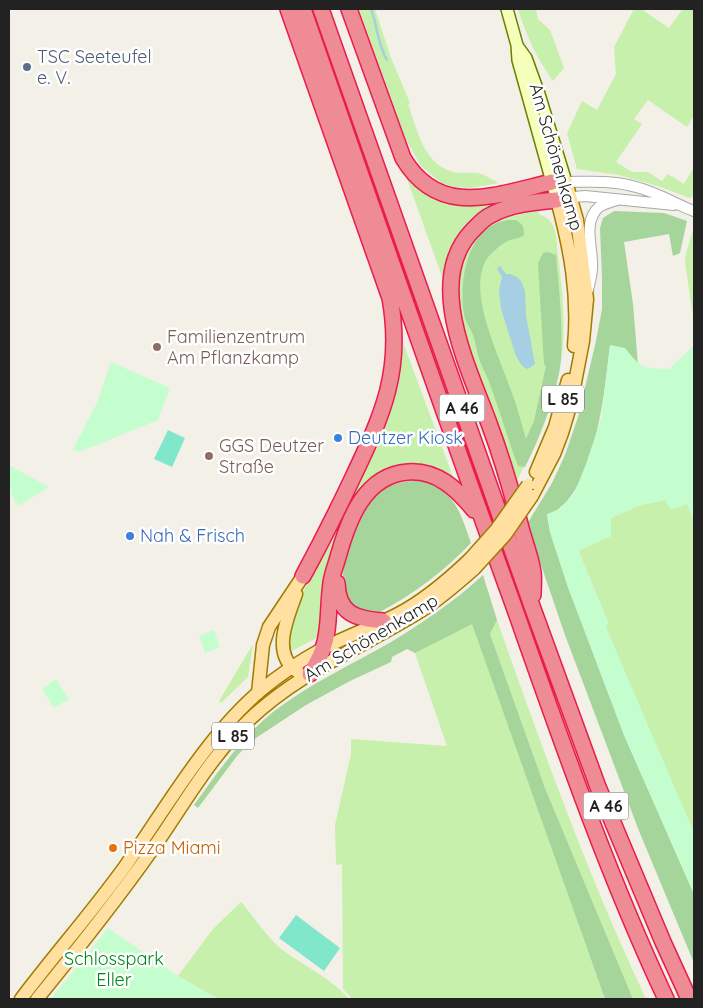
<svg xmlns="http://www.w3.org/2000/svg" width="703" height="1008" font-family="Quicksand,sans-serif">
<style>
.grass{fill:#c6f0ab}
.forest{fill:#a5d59a}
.park{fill:#c4fece}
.pitch{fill:#81e7ca}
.water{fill:#a6cfe3}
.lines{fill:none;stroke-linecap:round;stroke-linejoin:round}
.stream{stroke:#a6cfe3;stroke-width:2.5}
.tertiary-casing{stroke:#a9a9a9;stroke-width:12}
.secondary-casing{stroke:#678200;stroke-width:14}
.primary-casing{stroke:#a07b00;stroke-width:15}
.motorway-casing{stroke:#ea1b4e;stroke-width:18}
.tertiary{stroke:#fff;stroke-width:10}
.secondary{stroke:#f5ffba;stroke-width:11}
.primary{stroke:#ffe0a1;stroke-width:12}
.motorway{stroke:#ef8b94;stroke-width:15}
.primary-bridge-casing{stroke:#a07b00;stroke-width:15;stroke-linecap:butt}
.primary-bridge{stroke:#ffe0a1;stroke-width:12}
.service-dot{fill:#5c6f8a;stroke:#fff;stroke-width:2}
.education-dot{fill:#8d6e63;stroke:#fff;stroke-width:2}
.shop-dot{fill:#3f7fe0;stroke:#fff;stroke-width:2}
.food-dot{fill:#e8710a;stroke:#fff;stroke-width:2}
.labels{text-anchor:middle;stroke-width:5;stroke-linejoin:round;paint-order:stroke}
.shield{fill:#fff;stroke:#646464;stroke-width:1}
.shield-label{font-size:16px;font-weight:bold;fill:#222}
.service-label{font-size:18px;fill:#4e5e75;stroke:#fff;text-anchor:start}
.street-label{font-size:18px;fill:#222;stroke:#fff}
.education-label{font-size:18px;fill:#785e54;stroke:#fff;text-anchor:start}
.shop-label{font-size:18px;fill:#366cbe;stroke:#fff;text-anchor:start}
.food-label{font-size:18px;fill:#c56008;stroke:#fff;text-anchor:start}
.park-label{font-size:18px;fill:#03881b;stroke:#fff}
</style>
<rect width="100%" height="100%" fill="#f3f0e8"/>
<path class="grass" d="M359 9H375L391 58 410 103 408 104C417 128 422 161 450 171 460 175 472 171 481 174 487 176 493 180 499 183L470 188 454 187 441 183 420 165 405 137Z
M518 9H536L538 19 550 30 564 68 553 81C536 57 527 37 518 9Z
M634 9H641L669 28 682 10 681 9H694V115L687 127 648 100 634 119 642 124 616 162 632 172H648L662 181 668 174 684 184 694 167V195L690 198 658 186 619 175 577 169 567 133 569 129 582 101 597 110 616 74 614 47Z
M409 178 431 195 534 191V195L470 223C453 239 450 259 447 281L444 282 407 179Z
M538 210 540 215C558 220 556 240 558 256 562 285 565 315 563 344 559 393 539 442 515 484L461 324 457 284 463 257 479 233 487 227 506 218Z
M694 227V323L685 262 686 253Z
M404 345 456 485 439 473 365 488 322 635 290 652 288 637 301 595 330 545 352 498 400 346Z
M665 500 687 504 694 521V833L605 627 608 622 578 550 611 536V518L641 505Z
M497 620C542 748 588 876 646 999H633L545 788 490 634Z
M472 623 605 999H352L343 989 342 864 336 865 335 825 351 754V739L447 746 415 653Z
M253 644 248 677 221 703 219 701Z
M241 902C255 918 267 938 284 951 306 967 331 978 349 999H218L178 976 213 929Z"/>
<path class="forest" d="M614 211 664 213 687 221 680 253 673 256 669 234 624 242 633 304 638 365 644 367 641 377 610 345C605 389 595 499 547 515L550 532 568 587 624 735 694 894V963L639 831 565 635 527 524 552 483 565 455 578 417 596 341 602 309V278L600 228 603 218Z
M516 220C523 224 524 227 524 235 519 239 516 238 510 240 502 243 495 250 489 256 464 287 499 355 510 388 517 405 521 422 526 439L534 421 546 366 544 364 538 263 543 253 548 252 556 255C559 289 563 324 561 359 559 388 539 441 525 467L518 466C507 437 499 408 488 379 485 372 481 365 479 358 476 350 476 342 473 335 471 328 465 322 464 314 458 278 469 218 516 220Z
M421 479C456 494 459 509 471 543 444 571 415 593 380 612 372 614 365 611 358 608 347 603 343 590 343 578 343 558 364 503 380 491 392 482 408 482 421 479Z
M483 575 497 620 490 634 545 788 633 999H605L472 624 415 653 407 649 392 657 391 662 350 681 306 705 250 742 237 756 198 808 194 805C218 772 241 738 273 712 309 684 351 665 391 642 424 622 455 601 483 575Z"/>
<path class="park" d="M610 345 625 348C643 370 641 367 669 369L694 345V521L687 504 671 510 665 500 641 505 611 518V536L578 551 608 622 606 627 694 833V894L624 735 568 587 550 532 547 514 560 509 574 494 586 464 601 419Z
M111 362 170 388 158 420 79 452 73 449 97 403Z
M9 465 49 487 18 506 10 492 12 490 9 485Z
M214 630 220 647 205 653 199 636Z
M56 679 69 699 54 708 42 689Z
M108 928 178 976 218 999H51Z"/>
<path class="pitch" d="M168 430 185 438 172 467 154 459Z
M296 915 340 948 324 971 279 938Z"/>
<path class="water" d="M500 266 506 274H510L517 277 521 281 525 291 526 316 535 364 528 369C522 368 519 361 516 356L501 309 499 290 502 277 497 268Z"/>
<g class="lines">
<path class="stream" d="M371 9C378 27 377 43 387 60"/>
<defs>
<path id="tertiary" d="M566 182C590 182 614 180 636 187 657 192 675 204 694 211
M564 198 585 196 674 205
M588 290C590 281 593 272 592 263 592 245 583 221 599 207 603 204 611 202 617 200"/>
<path id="secondary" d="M507 9 517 45 518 60 557 200
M518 47 526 58 539 94 566 182"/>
<path id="primary" d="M557 200C570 248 579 295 574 346
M536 472 555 427 568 380
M532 496 554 454 562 433 571 403 583 341 587 299 577 220 566 182H552
M296 594C288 617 270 654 298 672
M258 693 263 645 269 627 303 576
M21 999C55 954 93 911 126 865 166 808 207 736 260 691 279 675 300 661 322 649 347 636 373 627 398 614 425 600 448 580 470 559
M37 999C77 950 116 901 152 850 183 806 210 757 249 720 299 672 363 647 421 611 440 599 457 584 474 569"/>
<path id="motorway" d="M288 9 390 298C403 370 383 414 353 477 337 511 321 543 303 576
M303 9C372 207 441 406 513 604 560 737 606 871 666 999
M321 9 533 609 598 787 663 942 689 999
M349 9 403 158C439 219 495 195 552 182
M337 583C338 614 356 619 383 621
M533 595C533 588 534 580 533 572 531 559 526 545 522 532 513 496 503 461 490 426 470 370 423 281 473 230 479 224 484 218 491 215 510 204 536 202 557 200
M310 674C333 640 326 620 331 583 332 574 336 565 338 557 348 521 364 475 408 472 437 470 457 489 474 510"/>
</defs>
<use href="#tertiary" class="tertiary-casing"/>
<use href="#secondary" class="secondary-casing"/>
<use href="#primary" class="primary-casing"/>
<use href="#motorway" class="motorway-casing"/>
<use href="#tertiary" class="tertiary"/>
<use href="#secondary" class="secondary"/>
<use href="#primary" class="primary"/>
<use href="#motorway" class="motorway"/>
<defs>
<path id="primary-bridge" d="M470 559 496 530 528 485
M474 569 505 535 532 496"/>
</defs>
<use href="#primary-bridge" class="primary-bridge-casing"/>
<use href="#primary-bridge" class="primary-bridge"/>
</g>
<circle class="service-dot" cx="27" cy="67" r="5"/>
<g class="education-dot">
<circle cx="157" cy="347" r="5"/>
<circle cx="209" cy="456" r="5"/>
</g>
<g class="shop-dot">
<circle cx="338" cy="438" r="5"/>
<circle cx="130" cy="536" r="5"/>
</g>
<circle class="food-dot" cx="113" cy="848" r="5"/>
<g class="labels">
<g class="shield">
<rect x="542" y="385.5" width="42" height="27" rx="4"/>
<rect x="439.5" y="394.5" width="45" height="27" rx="4"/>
<rect x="212" y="722.5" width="42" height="27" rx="4"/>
<rect x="583.5" y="792.5" width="45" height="27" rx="4"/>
</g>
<g class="shield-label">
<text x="563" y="405">L 85</text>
<text x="462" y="414">A 46</text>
<text x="233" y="742">L 85</text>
<text x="606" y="812">A 46</text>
</g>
<g class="service-label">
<text x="37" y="63">TSC Seeteufel<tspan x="37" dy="21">e. V.</tspan></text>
</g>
<g class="street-label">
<text transform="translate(556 157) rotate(74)" y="6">Am Schönenkamp</text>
<text transform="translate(371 638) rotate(-31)" y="6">Am Schönenkamp</text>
</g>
<g class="education-label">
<text x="167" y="343">Familienzentrum<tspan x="167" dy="21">Am Pflanzkamp</tspan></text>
<text x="219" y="452">GGS Deutzer<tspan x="219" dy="21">Straße</tspan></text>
</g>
<g class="shop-label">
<text x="348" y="444">Deutzer Kiosk</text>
<text x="140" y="542">Nah &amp; Frisch</text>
</g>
<g class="food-label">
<text x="123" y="854">Pizza Miami</text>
</g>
<g class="park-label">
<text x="114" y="965">Schlosspark<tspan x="114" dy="21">Eller</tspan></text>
</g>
</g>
<rect width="703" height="1008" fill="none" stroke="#222222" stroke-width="20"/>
</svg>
